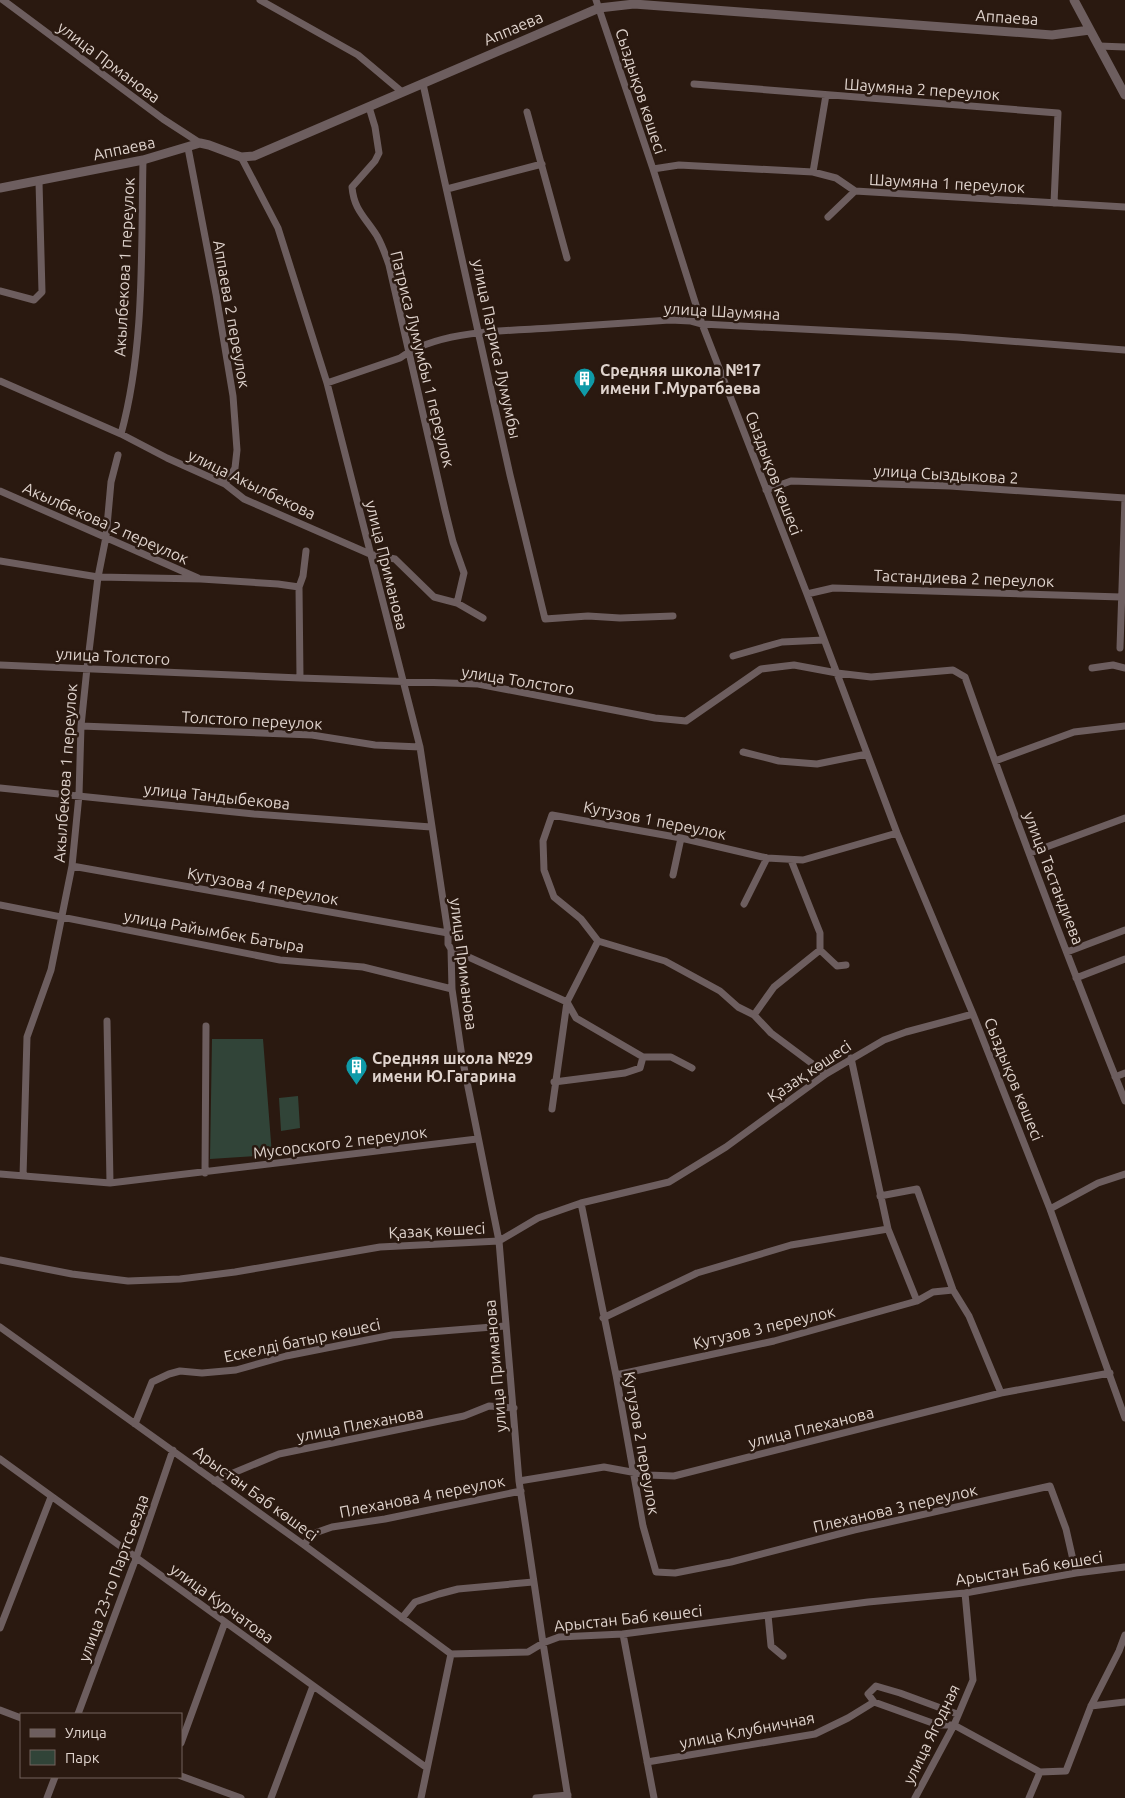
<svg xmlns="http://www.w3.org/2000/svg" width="1125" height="1798" font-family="Ubuntu,sans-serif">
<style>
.green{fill:#314438}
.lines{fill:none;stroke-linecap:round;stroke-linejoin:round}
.minor{stroke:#6d5e5f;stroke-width:7}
.tertiary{stroke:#6d5e5f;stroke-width:9}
.labels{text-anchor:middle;stroke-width:5;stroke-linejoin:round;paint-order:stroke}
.street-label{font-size:16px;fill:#dfd3cd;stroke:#2a1910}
.poi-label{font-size:16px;font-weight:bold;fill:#dfd3cd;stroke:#2a1910;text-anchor:start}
</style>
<rect width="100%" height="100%" fill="#2a1910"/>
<path class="green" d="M212 1039H263L272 1155 210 1159Z
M298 1096 300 1128 281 1131 279 1098Z"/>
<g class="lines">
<path class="minor" d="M3 0 163 119 200 143
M260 0 358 55 402 92
M596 0 653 169 702 324 807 594 897 833 973 1014 1050 1209 1125 1418
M1099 46 1125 47
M423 84 510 475 545 619 588 616 620 618 673 616
M694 84 1058 113 1054 203
M369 107 375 127 379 153 375 161 352 187C354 210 365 217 377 236 382 245 386 256 389 265L445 510 453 542 464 573 457 603
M527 112 567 258
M188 148 216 294 233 396 237 450 235 468 225 484
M241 157 278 228 327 383 420 747 448 933V944L451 949 452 989 462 1057 499 1241 519 1481 543 1643 568 1798
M653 169 679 165 813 172 836 178 855 191 1125 207
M813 172 826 95
M447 189 542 164
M828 217 855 191
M0 291 34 300 42 292 39 182
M0 381 121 434 167 458 225 484 244 499 370 554 395 559 434 597 457 603 483 618
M327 383 400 358C438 330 505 331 551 328 591 325 630 323 670 320L691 321 702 324 957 337 1125 350
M121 434C145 347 141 250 143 160
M766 490 791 481 950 486 1125 498
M0 491 198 578
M0 561 98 577 201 579 278 584 299 587 300 678
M299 587 303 576 306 551
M807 594 833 588 1121 597
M1120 648 1125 498
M733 656 782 642 824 640
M0 665 300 678 478 684 655 718 686 721 761 669 794 665 837 673 871 677 953 670 965 677C1015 819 1069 961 1125 1101
M1092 668 1113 665 1125 668
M81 726 312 735 375 745 420 747
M743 752 779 761 817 764 867 754
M995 761 1074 732 1125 726
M0 788 254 814 431 827
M1030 853 1125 818
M791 860 820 933V950L837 966 846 965
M72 866 448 933
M673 875 681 838
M744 904 767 858
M0 905 280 960 363 967 452 989
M451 949 567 1002 576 1018 643 1057H671L692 1068
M1067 952 1125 930
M1076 978 1125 959
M754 1015 774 987 820 950
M107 1021 110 1183
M851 1058 888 1229 917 1301
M826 1074 771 1033 754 1015 738 1007 720 991 665 961 598 941 581 919 554 897 544 870 543 841 552 815 681 838 767 858 803 860 897 833
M1115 1077 1125 1073
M554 1082 625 1073 640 1068 643 1057
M552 1109 567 1002 598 941
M205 1173 206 1026
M0 1174 110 1183 477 1139
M23 1176 27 1037 51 970 72 866 79 795 81 726 87 668 98 577 106 537 111 482 118 455
M880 1196 917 1189 953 1290 969 1316 1001 1393
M581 1203 616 1375 643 1526 656 1572 675 1573 731 1562 854 1530 1050 1486 1066 1529 1076 1573
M1050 1209 1098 1183 1125 1174
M0 1260 72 1274 128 1281 180 1279 235 1272 380 1247 499 1241 538 1218 581 1203 669 1182 726 1147 826 1074 884 1040 906 1032 973 1014
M603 1318 697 1273 791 1245 888 1229
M0 1327 304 1545 451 1654 528 1652 543 1643 559 1637 623 1634 868 1602 965 1593 1076 1573 1125 1567
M616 1375 774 1341 917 1301 933 1292 953 1290
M135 1424 152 1382 169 1374 180 1371 202 1373 236 1370 286 1356 392 1335 505 1326
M0 1459 427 1768
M214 1481 279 1454 464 1416 489 1406 514 1408
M519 1481 604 1467 648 1475 674 1476 1001 1393 1110 1373
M304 1545 312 1534 332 1527 385 1519 521 1491
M768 1615 771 1646 783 1656
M402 1618 415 1602 439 1594 458 1589 533 1582
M0 1628 51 1497
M623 1634 654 1798
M1091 1706 1125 1702
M0 1710 21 1718
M78 1714 136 1558 173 1450
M957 1714 900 1693 876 1686 868 1694 874 1702 938 1725H954L1040 1772
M181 1743 225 1622
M647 1762 815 1734 848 1718 874 1702
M181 1776 241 1798
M47 1798 55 1777
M271 1798 313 1686
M421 1798 451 1654
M536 1798 568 1795
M915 1798 954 1725 973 1680 965 1593
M1029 1798 1040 1772 1066 1771 1091 1706 1119 1651 1125 1635"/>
<path class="tertiary" d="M1074 0 1125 95
M0 188 143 160 200 143 209 145 241 157 254 156 599 8 634 4 1052 35 1090 30"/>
</g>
<defs>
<symbol id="building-pin" viewBox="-11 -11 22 30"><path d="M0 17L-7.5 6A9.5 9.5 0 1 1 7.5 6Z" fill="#0f9aa8" stroke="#2a1910"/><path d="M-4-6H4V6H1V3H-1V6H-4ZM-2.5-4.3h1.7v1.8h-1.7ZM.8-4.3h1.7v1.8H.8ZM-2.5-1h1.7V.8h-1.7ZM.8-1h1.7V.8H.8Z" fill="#fff"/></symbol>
</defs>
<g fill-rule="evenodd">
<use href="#building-pin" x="572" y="366" width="25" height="34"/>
<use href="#building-pin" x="344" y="1054" width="25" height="34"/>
</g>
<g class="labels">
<g class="street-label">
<text transform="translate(1007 17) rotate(4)" y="6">Аппаева</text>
<text transform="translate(513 28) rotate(-23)" y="6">Аппаева</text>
<text transform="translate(109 62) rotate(37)" y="6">улица Прманова</text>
<text transform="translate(922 89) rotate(4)" y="6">Шаумяна 2 переулок</text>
<text transform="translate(641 91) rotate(72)" y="6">Сыздықов көшесі</text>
<text transform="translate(124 148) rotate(-12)" y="6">Аппаева</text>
<text transform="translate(947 183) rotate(3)" y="6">Шаумяна 1 переулок</text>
<text transform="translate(124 267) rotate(-87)" y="6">Акылбекова 1 переулок</text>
<text transform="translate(722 311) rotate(3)" y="6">улица Шаумяна</text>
<text transform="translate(232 314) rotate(80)" y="6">Аппаева 2 переулок</text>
<text transform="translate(497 349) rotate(78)" y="6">улица Патриса Лумумбы</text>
<text transform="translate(423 359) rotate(76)" y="6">Патриса Лумумбы 1 переулок</text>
<text transform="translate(774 473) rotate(69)" y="6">Сыздықов көшесі</text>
<text transform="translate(946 474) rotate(3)" y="6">улица Сыздыкова 2</text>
<text transform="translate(252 484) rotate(26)" y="6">улица Акылбекова</text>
<text transform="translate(106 523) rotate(24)" y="6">Акылбекова 2 переулок</text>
<text transform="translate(387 565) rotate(76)" y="6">улица Приманова</text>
<text transform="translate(964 578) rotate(2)" y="6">Тастандиева 2 переулок</text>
<text transform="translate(113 656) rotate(3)" y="6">улица Толстого</text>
<text transform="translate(518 680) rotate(9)" y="6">улица Толстого</text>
<text transform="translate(252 720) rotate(3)" y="6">Толстого переулок</text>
<text transform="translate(65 773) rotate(-86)" y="6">Акылбекова 1 переулок</text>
<text transform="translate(217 796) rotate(6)" y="6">улица Тандыбекова</text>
<text transform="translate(655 820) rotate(11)" y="6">Кутузов 1 переулок</text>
<text transform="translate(1054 878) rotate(69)" y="6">улица Тастандиева</text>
<text transform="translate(263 886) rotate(10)" y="6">Кутузова 4 переулок</text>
<text transform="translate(214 931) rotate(10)" y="6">улица Райымбек Батыра</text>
<text transform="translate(464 964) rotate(83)" y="6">улица Приманова</text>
<text transform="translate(809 1071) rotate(-34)" y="6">Қазақ көшесі</text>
<text transform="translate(1014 1079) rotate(68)" y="6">Сыздықов көшесі</text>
<text transform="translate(340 1142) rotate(-7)" y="6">Мусорского 2 переулок</text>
<text transform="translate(437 1230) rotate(-3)" y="6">Қазақ көшесі</text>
<text transform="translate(764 1327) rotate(-13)" y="6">Кутузов 3 переулок</text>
<text transform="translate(302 1340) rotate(-12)" y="6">Ескелді батыр көшесі</text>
<text transform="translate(495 1366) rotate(-95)" y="6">улица Приманова</text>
<text transform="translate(360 1424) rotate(-11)" y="6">улица Плеханова</text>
<text transform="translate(811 1427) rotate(-14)" y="6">улица Плеханова</text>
<text transform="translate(642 1443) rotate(80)" y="6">Кутузов 2 переулок</text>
<text transform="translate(256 1493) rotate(36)" y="6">Арыстан Баб көшесі</text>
<text transform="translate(422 1496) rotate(-11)" y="6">Плеханова 4 переулок</text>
<text transform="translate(895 1508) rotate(-13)" y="6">Плеханова 3 переулок</text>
<text transform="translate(1029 1568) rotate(-9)" y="6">Арыстан Баб көшесі</text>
<text transform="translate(113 1578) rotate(-70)" y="6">улица 23-го Партсъезда</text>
<text transform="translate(222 1603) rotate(36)" y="6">улица Курчатова</text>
<text transform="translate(628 1618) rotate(-6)" y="6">Арыстан Баб көшесі</text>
<text transform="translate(747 1730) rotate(-11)" y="6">улица Клубничная</text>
<text transform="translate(931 1734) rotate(-64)" y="6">улица Ягодная</text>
</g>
<g class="poi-label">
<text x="600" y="376">Средняя школа №17<tspan x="600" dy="18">имени Г.Муратбаева</tspan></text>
<text x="372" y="1064">Средняя школа №29<tspan x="372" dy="18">имени Ю.Гагарина</tspan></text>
</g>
</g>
<rect x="20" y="1713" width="162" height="65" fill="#2a1910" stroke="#72635c"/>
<rect x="30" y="1729" width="25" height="8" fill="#6d5e5f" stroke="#72635c"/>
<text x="65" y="1738" font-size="15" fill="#dfd3cd">Улица</text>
<rect x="30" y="1750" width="25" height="15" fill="#314438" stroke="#72635c"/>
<text x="65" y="1763" font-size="15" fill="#dfd3cd">Парк</text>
</svg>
